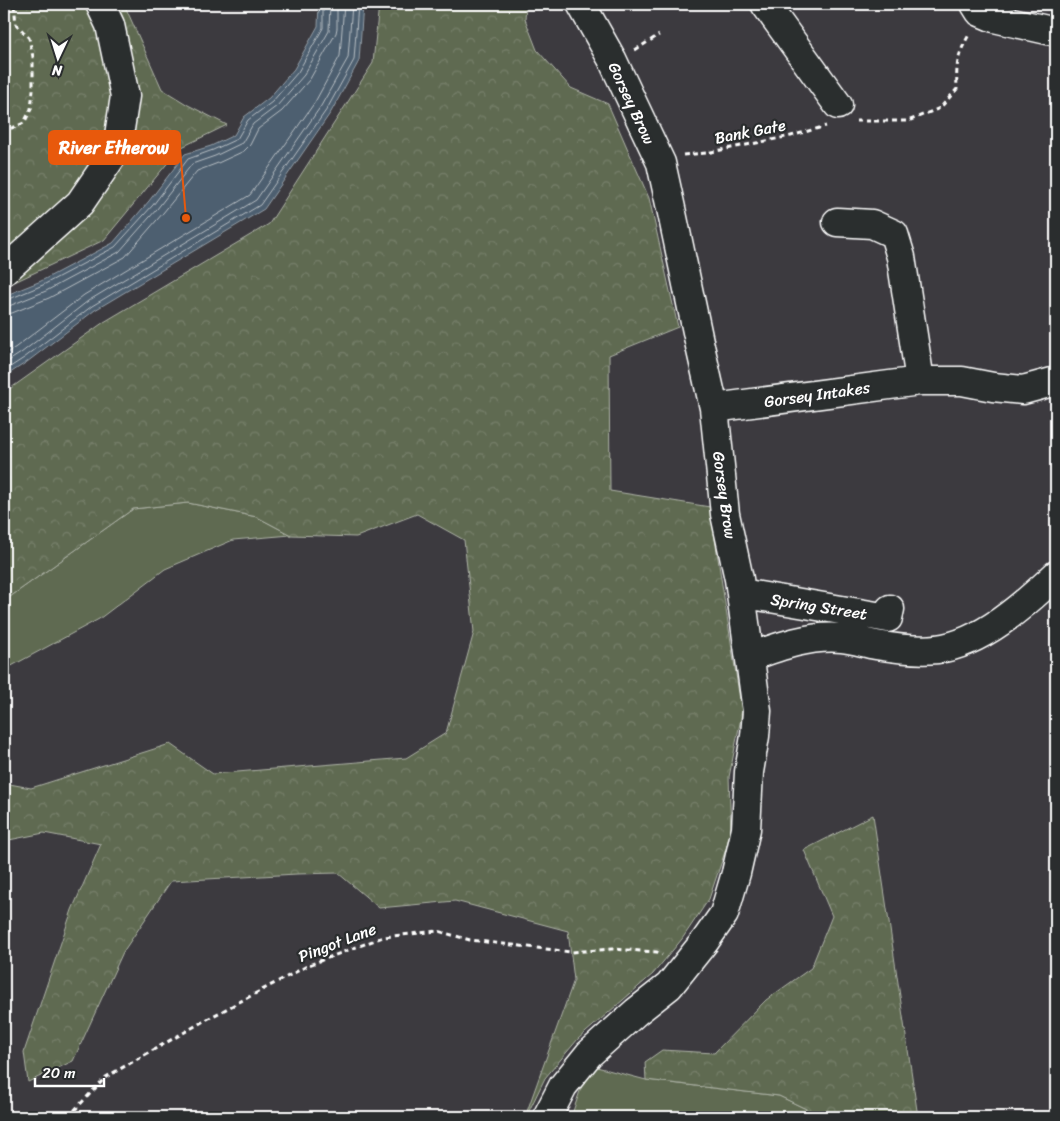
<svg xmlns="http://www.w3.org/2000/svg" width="1060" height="1121" font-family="Sriracha,sans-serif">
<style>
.green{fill:#5f6a51;stroke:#afb4a8}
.forest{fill:url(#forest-crowns);stroke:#afb4a8}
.water{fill:#4d5f6f;stroke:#949fa9}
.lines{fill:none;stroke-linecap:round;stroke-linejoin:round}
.shore{stroke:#b8bfc5;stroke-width:1}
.minor-casing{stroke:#fff;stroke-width:31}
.path{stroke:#fff;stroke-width:3;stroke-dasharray:5 4;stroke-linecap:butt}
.minor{stroke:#2a2d2e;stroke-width:28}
.labels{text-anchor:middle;stroke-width:4.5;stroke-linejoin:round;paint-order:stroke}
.street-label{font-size:16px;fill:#fff;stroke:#2a2d2e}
.leader{fill:none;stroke:#e8590c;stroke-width:2}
.callout-dot{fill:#e8590c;stroke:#2a2d2e;stroke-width:2}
.callout{fill:#e8590c;stroke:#e8590c;stroke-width:2}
.callout-label{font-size:18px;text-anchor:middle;font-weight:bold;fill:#fff}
</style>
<defs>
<pattern id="forest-crowns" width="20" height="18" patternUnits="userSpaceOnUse" patternTransform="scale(1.25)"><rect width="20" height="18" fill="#5f6a51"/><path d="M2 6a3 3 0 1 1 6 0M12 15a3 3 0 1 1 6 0" fill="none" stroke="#77806b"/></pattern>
</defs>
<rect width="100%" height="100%" fill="#3c3a3f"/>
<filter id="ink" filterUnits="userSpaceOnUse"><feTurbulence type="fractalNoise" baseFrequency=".02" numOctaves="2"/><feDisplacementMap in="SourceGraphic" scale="10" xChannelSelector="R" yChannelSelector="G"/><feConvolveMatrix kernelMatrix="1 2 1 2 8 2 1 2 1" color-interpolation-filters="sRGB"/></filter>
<g filter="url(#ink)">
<path class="green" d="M188 503 257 517 291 535 233 540 165 569 99 619 4 670V603L7 599 133 509Z
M589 1065 646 1080 779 1096 823 1117H571Z"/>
<path class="forest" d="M4 4H124L162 89 188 105 227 125 180 148 104 240 4 287 92 205 67 197 4 260Z
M379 4H526L525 19 537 50 571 88 608 104 649 198 678 327 609 355 610 491 710 507 742 713 729 777 731 834 709 899 682 939 653 974 578 1039 545 1078 526 1117H525L574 980 568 931 455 901 379 908 338 873 297 874 171 881 123 952 73 1061 28 1082 24 1052 72 910 101 844 44 833 4 841V783L31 788 170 744 213 774 406 758 446 733 474 632 464 540 417 514 356 537 291 535 257 517 188 503 133 509 7 599 4 603V393L104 322 269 224 373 63Z
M873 815 918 1117H823L779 1096 646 1080 645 1062 662 1050 714 1053 766 1000 811 968 832 916 804 850Z"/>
<path class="water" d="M319 4H363L359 61 331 112 264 209 95 310 27 362 4 377V296L41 281 113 243 149 201 185 154 211 146 234 135 244 117 269 98 294 69 318 26Z"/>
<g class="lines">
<path class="shore" d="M4 301 7 300 43 285 115 247 153 205 188 159 213 150 237 139 248 120 272 102 298 72 323 28V4
M4 307 9 306 46 291 119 252 157 209 192 164 215 156 242 143 253 124 277 106 304 75 329 31 330 4
M4 314 12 313 49 298 125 257 163 213 197 171 218 163 244 151 250 145 258 129 282 111 310 79 336 33 337 28V4
M4 355 16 347 84 295 250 195 315 102 340 56 344 4
M4 364 21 353 88 301 256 200 321 106 348 58 352 4
M4 371 24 358 92 306 260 205 327 109 354 60 358 4"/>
<defs>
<path id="minor" d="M765 4 838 105
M975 4 980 12 994 18 1056 32
M837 222 872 224 894 234 901 257 920 381
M4 271 80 203 117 149 125 96 110 25 100 4
M714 408 920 381H962L993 387 1023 390 1056 381
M741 593 888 618 890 609
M750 657C780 646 810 635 842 638 854 639 865 643 876 645 894 648 920 651 937 649 981 644 1025 604 1056 575
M547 1117 563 1086 589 1054 636 1012 669 986 705 941 724 914 736 873 746 829 749 772 755 736 757 711 739 579 725 514 714 408 700 346 672 213 661 163 612 59 581 4"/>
</defs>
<use href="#minor" class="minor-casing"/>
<path class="path" d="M635 50 659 35
M856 121H908L940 108 957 89C956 63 957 56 970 33
M4 134 7 130 24 123 31 109 33 90V57L29 38 16 24 14 4
M683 155 706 153 791 136 826 126
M68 1117 106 1077 211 1017 309 965 383 937 438 931 470 940 571 952 612 949 657 952 662 955"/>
<use href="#minor" class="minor"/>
</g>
</g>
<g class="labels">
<g class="street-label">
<text transform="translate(632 103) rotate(65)" y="6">Gorsey Brow</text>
<text transform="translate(750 131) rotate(-11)" y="6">Bank Gate</text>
<text transform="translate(817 394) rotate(-8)" y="6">Gorsey Intakes</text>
<text transform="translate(725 495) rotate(82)" y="6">Gorsey Brow</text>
<text transform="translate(819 606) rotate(9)" y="6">Spring Street</text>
<text transform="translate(337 942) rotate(-21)" y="6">Pingot Lane</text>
</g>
</g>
<path class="leader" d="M186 218L180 148"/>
<circle class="callout-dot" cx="186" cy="218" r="5"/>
<rect class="callout" x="49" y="131" width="131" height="33" rx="5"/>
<g class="callout-label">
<text x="114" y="154">River Etherow</text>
</g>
<rect width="1060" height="1121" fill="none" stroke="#2a2d2e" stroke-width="20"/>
<rect x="10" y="10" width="1040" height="1101" fill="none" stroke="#fff" stroke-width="2" filter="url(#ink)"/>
<g transform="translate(58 58) rotate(184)" stroke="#2a2d2e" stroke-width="4" paint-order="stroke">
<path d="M0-4L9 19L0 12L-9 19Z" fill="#ffffff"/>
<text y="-8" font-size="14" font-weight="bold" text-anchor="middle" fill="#ffffff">N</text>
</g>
<path d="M35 1078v8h69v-8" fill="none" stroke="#ffffff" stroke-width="2.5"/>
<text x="42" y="1078" font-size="15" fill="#ffffff" stroke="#2a2d2e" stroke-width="4" paint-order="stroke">20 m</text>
</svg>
